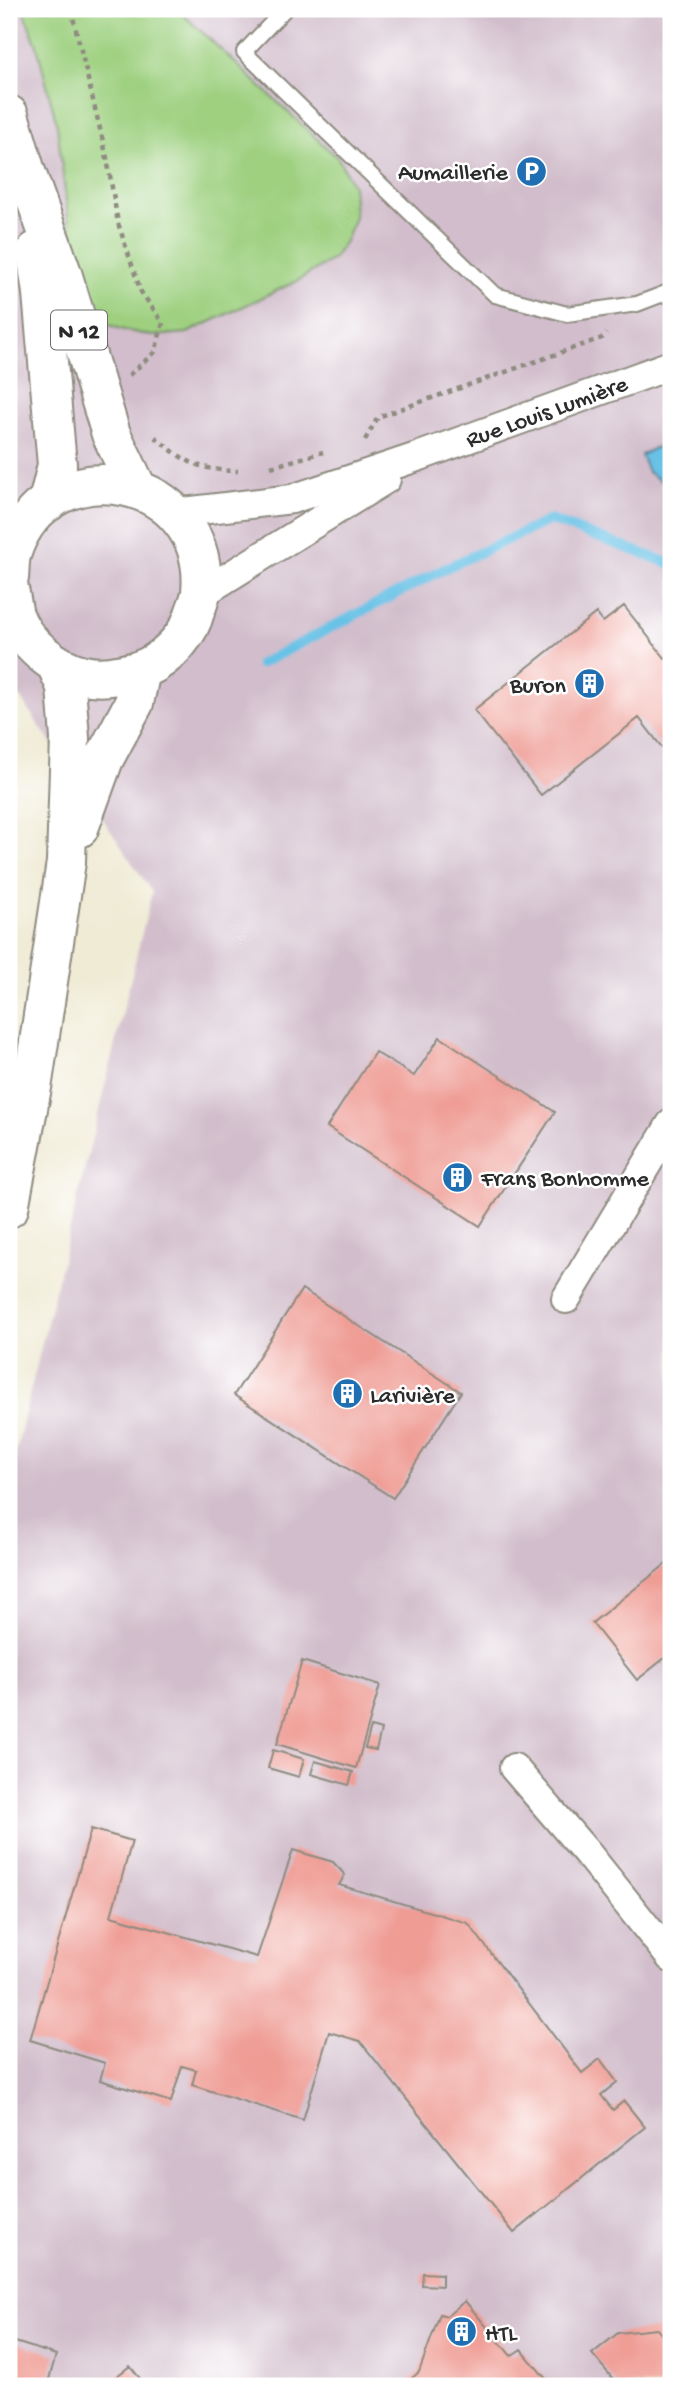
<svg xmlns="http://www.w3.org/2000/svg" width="680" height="2395" font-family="'Gochi Hand',sans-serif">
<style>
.industrial{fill:#d1bdcb}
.green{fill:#9ed080;stroke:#647e56;stroke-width:2}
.water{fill:#69c2e6;stroke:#4a7688;stroke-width:2}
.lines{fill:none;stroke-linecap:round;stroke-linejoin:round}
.stream{stroke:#69c2e6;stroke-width:10}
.building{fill:#ef9c94}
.lane-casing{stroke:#8e8b80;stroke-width:18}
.street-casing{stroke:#8e8b80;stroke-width:32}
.primary-casing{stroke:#8e8b80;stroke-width:42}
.path{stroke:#8e8b80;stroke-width:4.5;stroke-dasharray:5 5;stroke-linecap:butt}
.lane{stroke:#fff;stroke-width:14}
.street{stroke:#fff;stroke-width:28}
.primary{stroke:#fff;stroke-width:38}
.labels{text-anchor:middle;stroke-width:5;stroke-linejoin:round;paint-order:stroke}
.shield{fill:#fff;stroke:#6b6b6b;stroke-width:2}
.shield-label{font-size:23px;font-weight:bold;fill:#2b2b2b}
.poi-label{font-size:24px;fill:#2b2b2b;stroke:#fff;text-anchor:start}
.street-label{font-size:24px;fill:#2b2b2b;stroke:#fff}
</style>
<rect width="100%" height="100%" fill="#fff"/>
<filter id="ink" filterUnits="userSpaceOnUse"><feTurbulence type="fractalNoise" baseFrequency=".0143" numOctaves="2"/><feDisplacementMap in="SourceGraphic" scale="14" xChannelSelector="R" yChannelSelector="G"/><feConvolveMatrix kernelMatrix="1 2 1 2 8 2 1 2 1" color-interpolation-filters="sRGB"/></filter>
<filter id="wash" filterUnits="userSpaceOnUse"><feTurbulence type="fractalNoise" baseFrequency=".00686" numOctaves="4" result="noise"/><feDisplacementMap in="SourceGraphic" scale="28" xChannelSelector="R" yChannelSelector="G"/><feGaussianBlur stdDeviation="1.57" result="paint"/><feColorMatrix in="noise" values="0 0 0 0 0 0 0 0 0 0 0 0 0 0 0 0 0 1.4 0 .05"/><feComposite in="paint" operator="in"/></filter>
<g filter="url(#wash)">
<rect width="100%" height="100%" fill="#f0ebd5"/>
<path class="industrial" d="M9 9H671V2386H9V1479L152 892 9 681Z"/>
<path class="green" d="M23 9H177L338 158 353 186 355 217 345 241 334 258 297 281 187 333 152 336 120 329 93 318 79 276 68 217 57 125 37 46Z"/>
<path class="water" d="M671 440V488L648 472 641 455Z"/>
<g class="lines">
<path class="stream" d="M260 664 450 566 550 520 671 564"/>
</g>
<g id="blocks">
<path class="building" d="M624 606 665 658 671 654V759L639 718 541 795 474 710 596 613 603 622Z
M440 1037 555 1112 480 1226 327 1127 375 1052 414 1076Z
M302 1289 461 1392 393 1498 234 1395Z
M671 1560V1653L637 1680 592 1623Z
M302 1661 380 1685 356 1768 277 1744Z
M371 1727 381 1730 376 1750 365 1748Z
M273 1750 304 1759 299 1777 268 1768Z
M315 1761 353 1772 349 1785 311 1774Z
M91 1829 132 1841 111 1916 257 1957 293 1850 333 1862 345 1875 339 1885 468 1923 582 2073 600 2059 617 2082 601 2095 613 2110 624 2101 645 2127 514 2233 360 2041 329 2032 303 2120 192 2085 196 2070 182 2066 171 2102 100 2080 105 2063 30 2040Z
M423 2273 442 2274V2286L422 2285Z
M465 2301 511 2356 521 2349 552 2386H403L419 2372 440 2314 447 2316Z
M657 2329 669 2344 671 2343V2386H619L592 2354 618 2333Z
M9 2340 56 2355 47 2386H9Z
M130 2366 146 2386H104Z"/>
</g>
</g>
<g filter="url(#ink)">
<use href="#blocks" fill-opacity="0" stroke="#8e8b80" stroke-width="2"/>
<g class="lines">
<defs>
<path id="lane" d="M285 9 244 52 495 295 567 314 637 304 671 291"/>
<g id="street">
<path id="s1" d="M175 513 292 499 420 456 671 365"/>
<path d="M201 594 386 479"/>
<path d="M566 1299 671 1124"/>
<path d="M514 1768 587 1853 671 1958"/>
</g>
<path id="primary" d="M9 115 25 169 62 273 111 434 137 488
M36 251 42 293 57 465 48 502
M9 578C10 570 9 560 12 552 49 441 212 475 201 592 200 601 195 610 193 618 185 640 160 665 137 671 119 675 102 679 84 675 55 669 24 643 14 615 12 607 11 597 9 589
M79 828 104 759 134 703 141 670
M9 1208 33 1082 66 862 70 738 66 687 56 664"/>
</defs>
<use href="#lane" class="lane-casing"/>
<use href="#street" class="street-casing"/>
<use href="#primary" class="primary-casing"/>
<path class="path" d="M71 9 107 158 118 223 141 292 163 323 155 352 129 375
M155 437C185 462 197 470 238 471
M365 440 378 417 602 338 606 333
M271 467 323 452"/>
<use href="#lane" class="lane"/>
<use href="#street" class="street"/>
<use href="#primary" class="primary"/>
</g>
</g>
<defs>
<symbol id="parking-disc" viewBox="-11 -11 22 22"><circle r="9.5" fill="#1f6fb2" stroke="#fff"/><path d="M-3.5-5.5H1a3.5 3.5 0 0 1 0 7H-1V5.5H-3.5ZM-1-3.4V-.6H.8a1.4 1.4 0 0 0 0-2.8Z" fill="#fff"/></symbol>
<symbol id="building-disc" viewBox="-11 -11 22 22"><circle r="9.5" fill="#1f6fb2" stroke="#fff"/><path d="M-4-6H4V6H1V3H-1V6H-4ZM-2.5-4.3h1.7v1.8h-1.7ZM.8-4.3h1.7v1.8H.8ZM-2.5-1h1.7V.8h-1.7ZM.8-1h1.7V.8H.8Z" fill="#fff"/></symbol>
</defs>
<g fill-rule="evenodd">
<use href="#parking-disc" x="514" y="154" width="35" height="35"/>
<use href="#building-disc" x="572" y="666" width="35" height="35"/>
<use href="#building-disc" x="440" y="1160" width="35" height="35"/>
<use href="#building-disc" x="330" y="1376" width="35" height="35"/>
<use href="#building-disc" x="444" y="2314" width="35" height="35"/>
</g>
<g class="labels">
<rect class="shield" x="51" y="310.5" width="56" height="39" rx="5"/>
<g class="shield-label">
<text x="79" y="338">N 12</text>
</g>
<g class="poi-label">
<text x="508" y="179" text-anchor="end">Aumaillerie</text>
<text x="566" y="692" text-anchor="end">Buron</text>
<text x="481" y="1185">Frans Bonhomme</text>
<text x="370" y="1402">Larivière</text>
<text x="485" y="2340">HTL</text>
</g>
<g class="street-label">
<text dy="8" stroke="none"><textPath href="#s1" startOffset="387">Rue Louis Lumière</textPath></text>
</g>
</g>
<rect width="680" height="2395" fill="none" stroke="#fff" stroke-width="35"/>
</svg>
